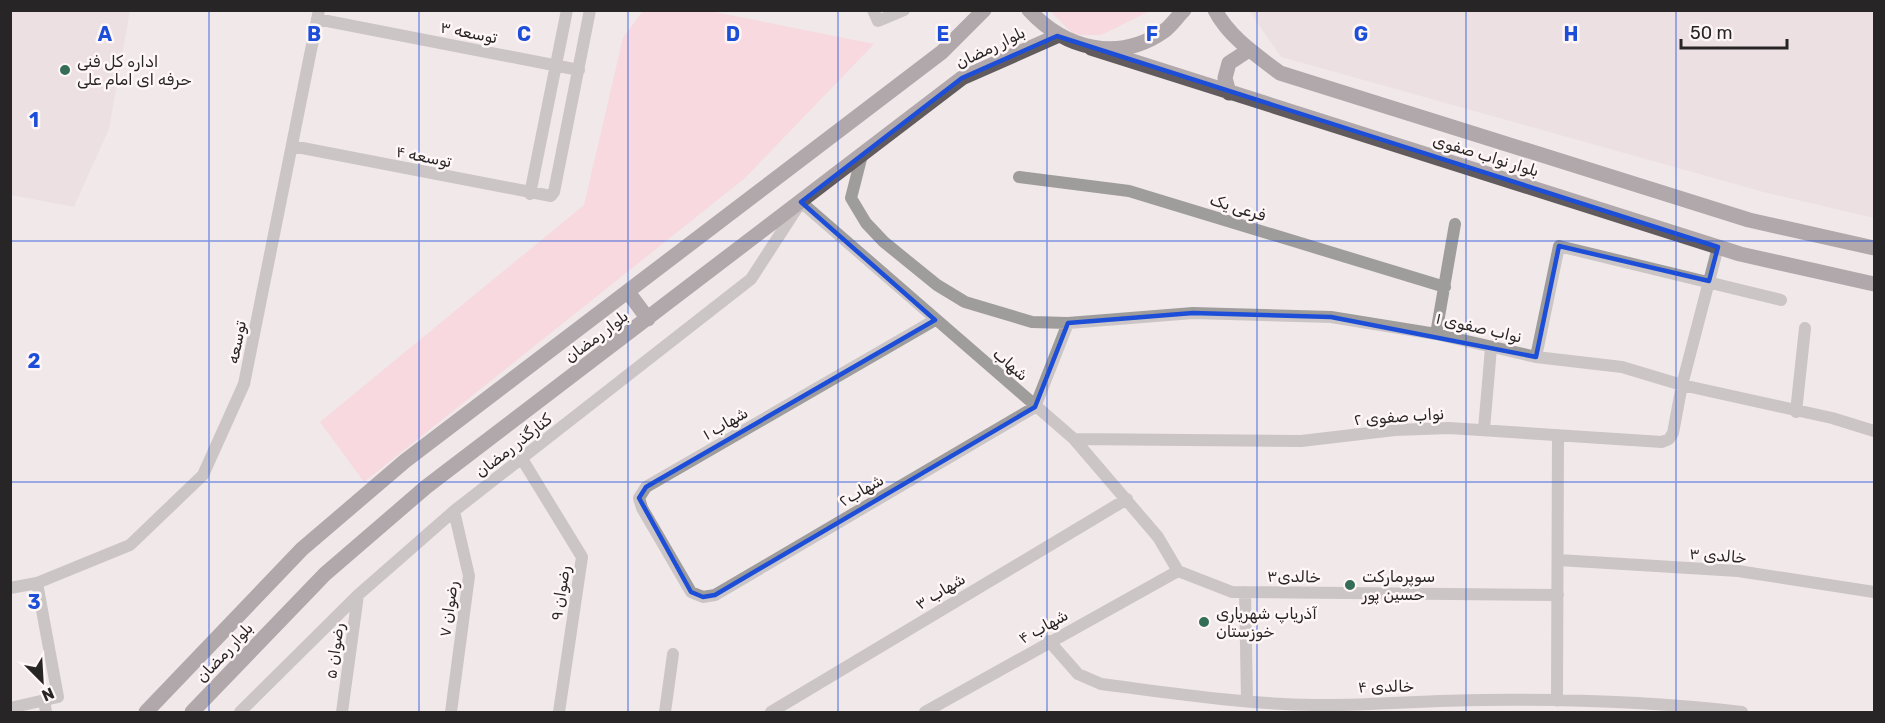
<svg xmlns="http://www.w3.org/2000/svg" width="1885" height="723" font-family="Rubik,'Noto Sans Arabic',sans-serif">
<style>
.built{fill:#e9d8db}
.green{fill:#fec7d2}
.lines{fill:none;stroke-linecap:round;stroke-linejoin:round}
.minor{stroke:#9f9c9c;stroke-width:12}
.primary{stroke:#625b5d;stroke-width:15}
.marked{fill:none;stroke:#1d4ed8;stroke-width:4.5;stroke-linejoin:round}
.grid{fill:none;stroke:#1d4ed8;stroke-width:1.5;stroke-opacity:0.55}
.poi-dot{fill:#346e57;stroke:#fef6f7;stroke-width:2}
.labels{text-anchor:middle;stroke-width:5;stroke-linejoin:round;paint-order:stroke}
.street-label{font-size:16px;fill:#282526;stroke:#fef6f7}
.poi-label{font-size:16px;fill:#282526;stroke:#fef6f7;text-anchor:start}
.grid-label{font-size:20px;text-anchor:middle;font-weight:bold;fill:#1d4ed8;stroke:#fef6f7;stroke-width:5;stroke-linejoin:round;paint-order:stroke}
</style>
<rect width="100%" height="100%" fill="#f1e8ea"/>
<path class="built" d="M10 11H130L109 129 74 207 11 195Z
M1249 11H1874V218L1767 193 1281 57Z"/>
<path class="green" d="M643 11H710L874 44 745 178 364 482 320 422 584 205 623 38Z
M1050 11H1150L1101 35H1074Z"/>
<g class="lines">
<path class="minor" d="M873 10 878 21 904 10
M317 19 579 70
M292 146 551 196 554 192 590 10
M862 155 851 198 866 223 884 242 937 285 965 302 1032 322 1068 323 1193 313 1331 317 1436 334 1536 357 1622 367 1682 385 1832 418 1874 431
M1019 177 1129 191 1445 287
M530 194 567 10
M935 320 646 487 639 498 642 508 691 592 703 597 715 595 1035 407 1068 323
M1436 334 1455 224
M1536 357 1559 246 1781 300
M1796 412 1805 328
M1484 429 1491 348
M1074 439 1301 441 1395 430 1449 428 1662 442 1669 439 1673 433 1682 385 1718 247
M522 459 582 557 559 712
M1558 560 1738 571 1874 592
M1178 571 1232 592 1558 595
M10 588 37 583 130 545 203 475 244 384 319 10
M1245 592 1247 701
M1049 641 1078 674 1101 684C1171 693 1243 704 1314 705 1370 706 1426 700 1482 700 1569 699 1656 702 1742 712
M44 700 46 712
M1557 701 1558 435
M10 708 58 697 37 583
M240 712 358 595 454 511 751 279 801 202 1074 439 1158 537 1178 571
M342 712 358 595
M451 712 469 576 454 511
M665 712 673 654
M771 712 1127 499
M925 712 1178 571"/>
<path class="primary" d="M1029 10C1065 49 1118 63 1164 31 1171 26 1177 17 1184 10
M1215 10C1229 37 1256 55 1280 73L1749 220 1874 248
M1091 48 1740 254 1874 284
M1229 93 1225 78 1229 63 1249 50
M628 292 648 319
M146 712 302 549 405 461 942 52 984 10
M192 712 325 574 426 487 962 78 1057 36"/>
</g>
<path d="M0 0H1885V723H0ZM1057 36 1718 247 1709 281 1559 246 1536 357 1331 317 1193 313 1068 323 1035 407 715 595 703 597 691 592 639 498 646 487 935 320 801 202 962 78Z" fill="#f1e8ea" fill-opacity=".55" fill-rule="evenodd"/>
<path class="marked" d="M1057 36 1718 247 1709 281 1559 246 1536 357 1331 317 1193 313 1068 323 1035 407 715 595 703 597 691 592 639 498 646 487 935 320 801 202 962 78Z"/>
<path class="grid" d="M209 10V712M419 10V712M628 10V712M838 10V712M1047 10V712M1257 10V712M1466 10V712M1676 10V712M10 241H1874M10 482H1874"/>
<g class="poi-dot">
<circle cx="65" cy="70" r="6"/>
<circle cx="1350" cy="585" r="6"/>
<circle cx="1204" cy="622" r="6"/>
</g>
<g class="labels">
<g class="street-label">
<text transform="translate(469 32) rotate(11)" y="6">توسعه ۳</text>
<text transform="translate(990 47) rotate(-26)" y="6">بلوار رمضان</text>
<text transform="translate(1486 155) rotate(17)" y="6">بلوار نواب صفوی</text>
<text transform="translate(424 156) rotate(11)" y="6">توسعه ۴</text>
<text transform="translate(1238 207) rotate(17)" y="6">فرعی یک</text>
<text transform="translate(1479 327) rotate(13)" y="6">نواب صفوی ۱</text>
<text transform="translate(596 336) rotate(-37)" y="6">بلوار رمضان</text>
<text transform="translate(236 342) rotate(-79)" y="6">توسعه</text>
<text transform="translate(1011 364) rotate(41)" y="6">شهاب</text>
<text transform="translate(1399 416) rotate(-4)" y="6">نواب صفوی ۲</text>
<text transform="translate(725 423) rotate(-30)" y="6">شهاب ۱</text>
<text transform="translate(513 445) rotate(-38)" y="6">کنارگذر رمضان</text>
<text transform="translate(861 490) rotate(-30)" y="6">شهاب۲</text>
<text transform="translate(1718 555) rotate(4)" y="6">خالدی ۳</text>
<text transform="translate(1294 576) rotate(1)" y="6">خالدی۳</text>
<text transform="translate(940 591) rotate(-31)" y="6">شهاب ۳</text>
<text transform="translate(560 593) rotate(-81)" y="6">رضوان ۹</text>
<text transform="translate(448 609) rotate(-82)" y="6">رضوان ۷</text>
<text transform="translate(1043 626) rotate(-29)" y="6">شهاب ۴</text>
<text transform="translate(334 651) rotate(-82)" y="6">رضوان ۵</text>
<text transform="translate(224 652) rotate(-47)" y="6">بلوار رمضان</text>
<text transform="translate(1386 686) rotate(-1)" y="6">خالدی ۴</text>
</g>
<g class="poi-label">
<text x="77" y="67">اداره کل فنی<tspan x="77" dy="18">حرفه ای امام علی</tspan></text>
<text x="1362" y="582">سوپرمارکت<tspan x="1362" dy="18">حسین پور</tspan></text>
<text x="1216" y="619">آذریاپ شهریاری<tspan x="1216" dy="18">خوزستان</tspan></text>
</g>
</g>
<g class="grid-label">
<text x="105" y="41">A</text>
<text x="314" y="41">B</text>
<text x="524" y="41">C</text>
<text x="733" y="41">D</text>
<text x="943" y="41">E</text>
<text x="1152" y="41">F</text>
<text x="1361" y="41">G</text>
<text x="1571" y="41">H</text>
<text x="34" y="127">1</text>
<text x="34" y="368">2</text>
<text x="34" y="609">3</text>
</g>
<rect width="1885" height="723" fill="none" stroke="#282526" stroke-width="24"/>
<g transform="translate(42 681) rotate(156)" stroke="#fef6f7" stroke-width="4.5" paint-order="stroke">
<path d="M0-4.5L10 22L0 15L-10 22Z" fill="#282526"/>
<text y="-9" font-size="16" font-weight="bold" text-anchor="middle" fill="#282526">N</text>
</g>
<path d="M1681 39v9h106v-9" fill="none" stroke="#282526" stroke-width="3"/>
<text x="1690" y="39" font-size="18" fill="#282526" stroke="#fef6f7" stroke-width="4.5" paint-order="stroke">50 m</text>
</svg>
